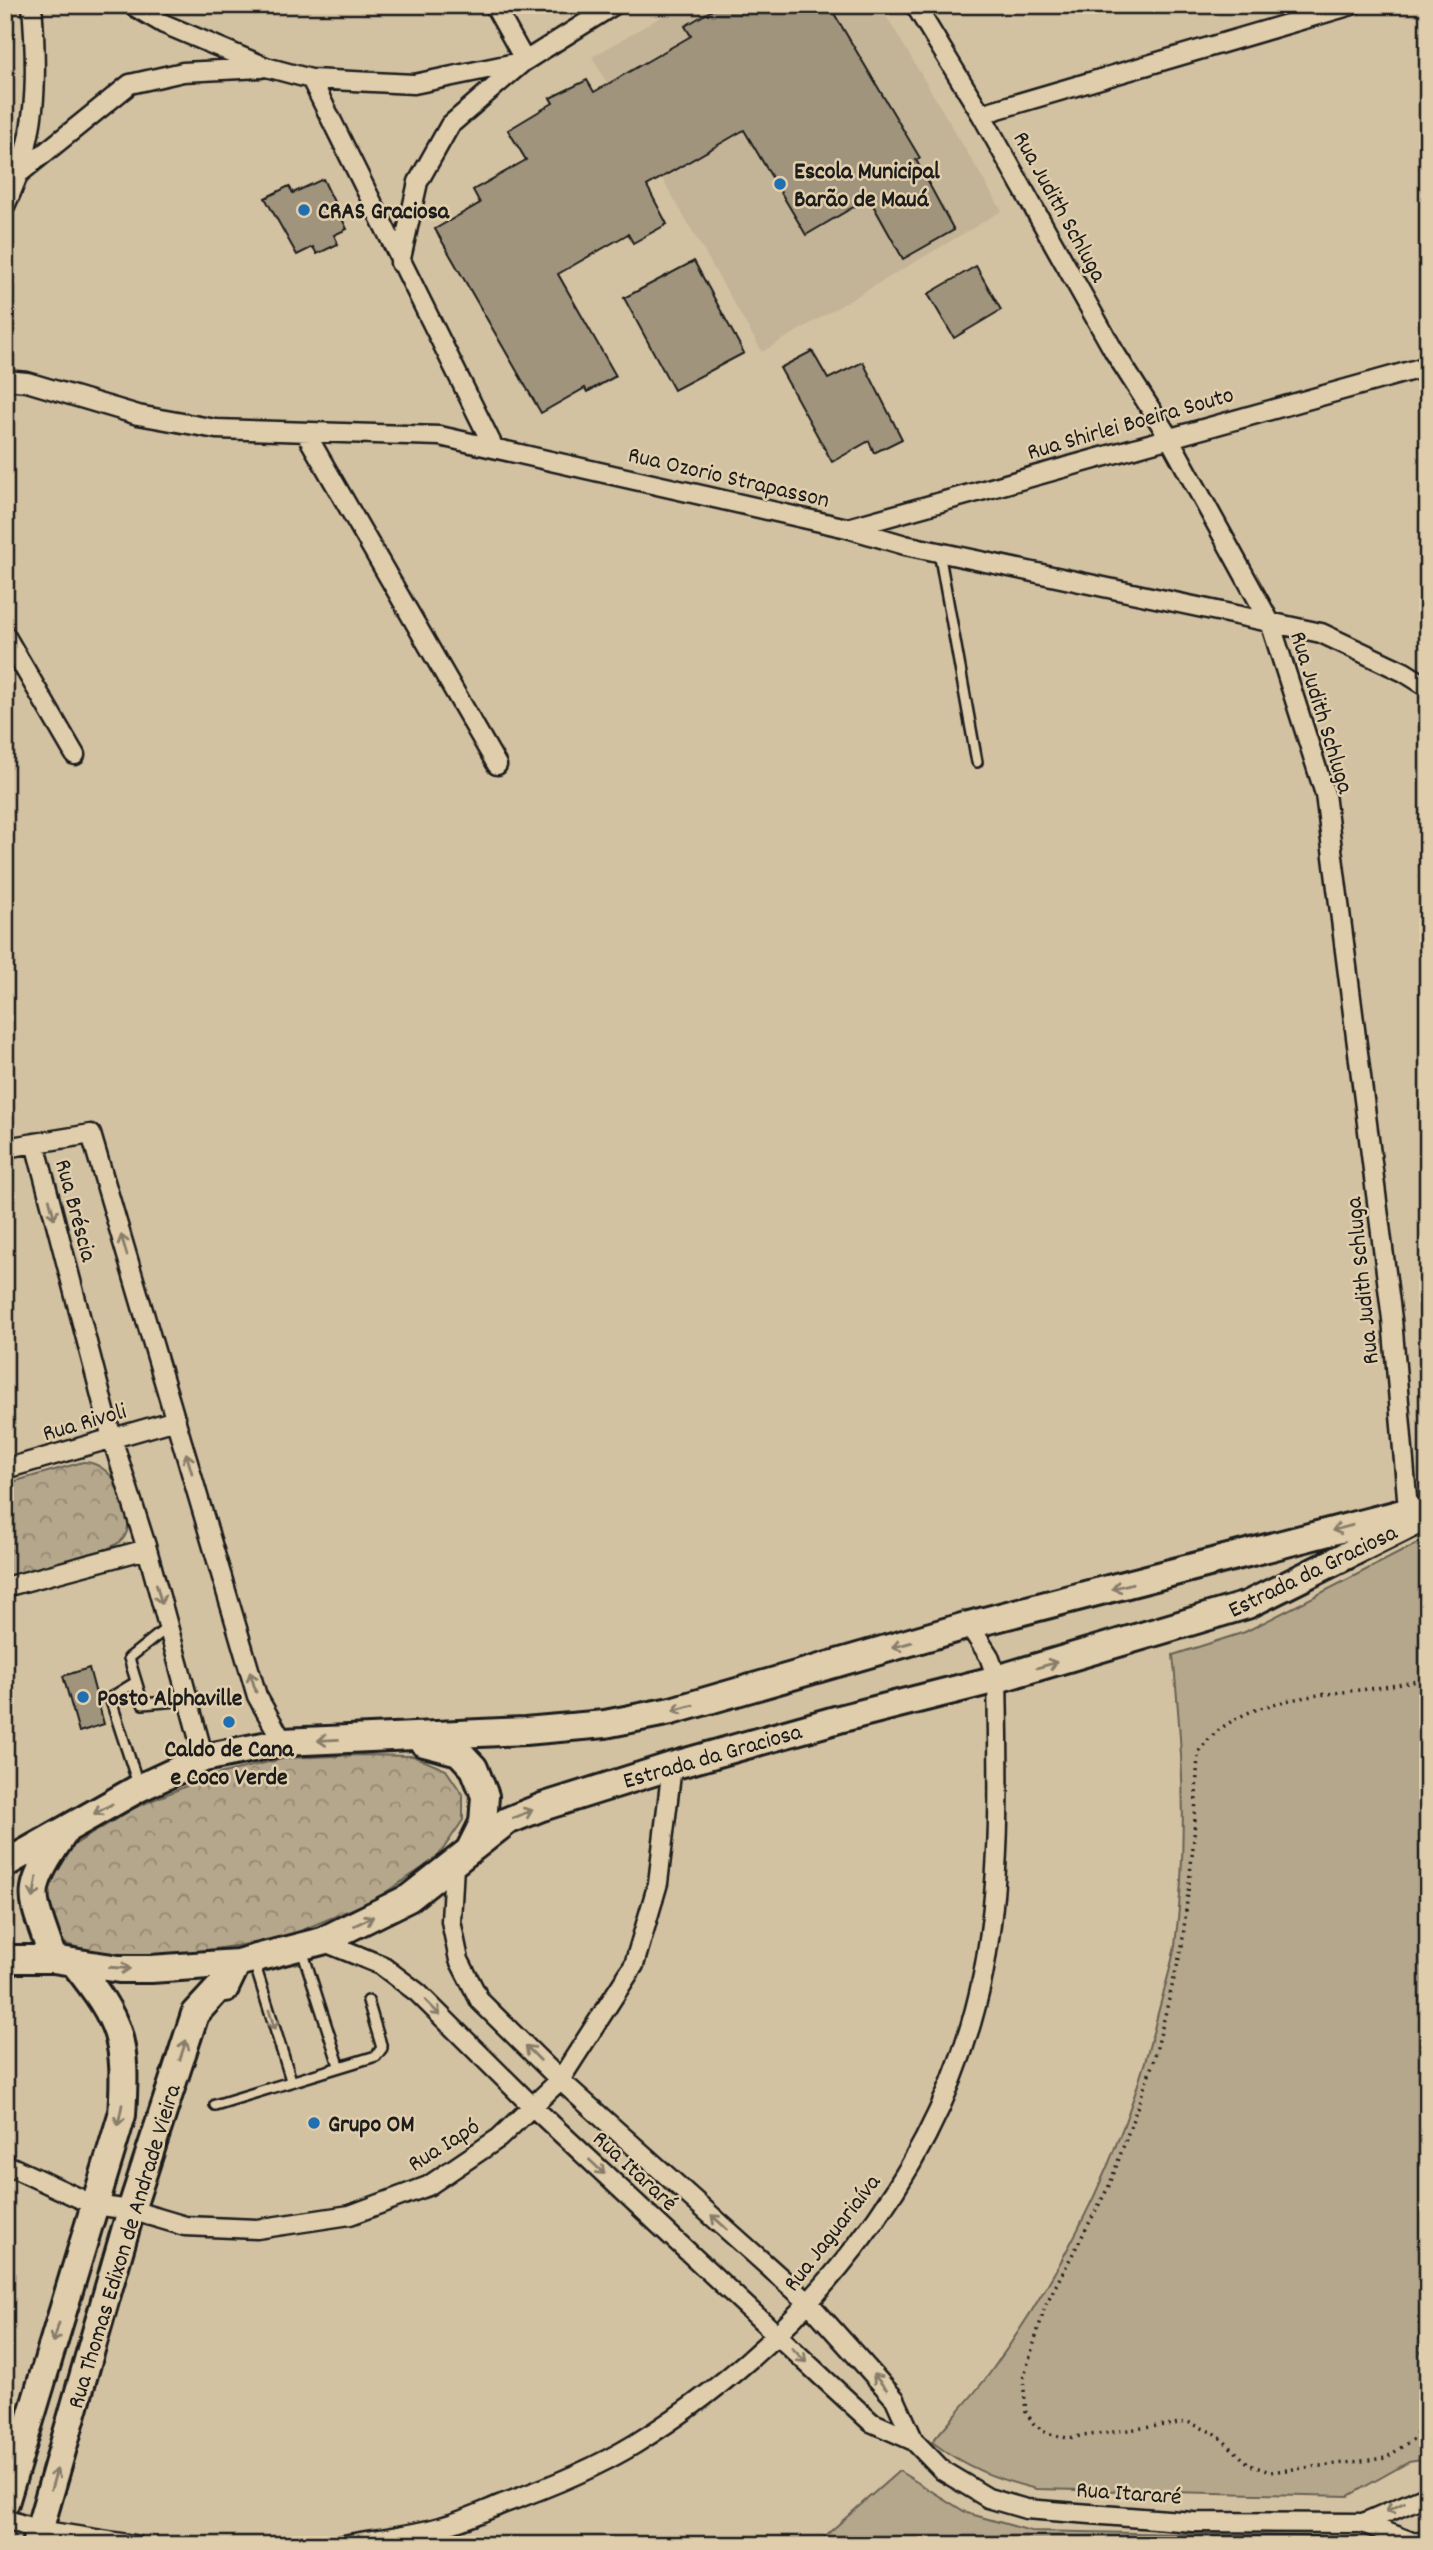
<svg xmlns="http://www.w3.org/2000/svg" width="1433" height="2550" font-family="Dekko,sans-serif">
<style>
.built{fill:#c4b497}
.grass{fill:#b5a78c;stroke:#686254;stroke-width:2}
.forest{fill:url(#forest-crowns);stroke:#686254;stroke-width:2}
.building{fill:#a0947d;stroke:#1c1c1c;stroke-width:2}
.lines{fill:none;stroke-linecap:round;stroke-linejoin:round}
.lane-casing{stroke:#1c1c1c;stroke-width:14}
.street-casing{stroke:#1c1c1c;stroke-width:23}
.secondary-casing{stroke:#1c1c1c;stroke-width:32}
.path{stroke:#1c1c1c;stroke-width:3.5;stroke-dasharray:2 5;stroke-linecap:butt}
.lane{stroke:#dfcdab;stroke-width:9}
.street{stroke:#dfcdab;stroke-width:18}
.secondary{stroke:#dfcdab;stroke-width:26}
.oneway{stroke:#877d6b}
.poi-dot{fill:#1f6fb2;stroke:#dfcdab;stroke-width:2.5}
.labels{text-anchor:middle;stroke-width:5;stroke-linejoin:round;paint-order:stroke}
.poi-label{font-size:24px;font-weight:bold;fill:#1c1c1c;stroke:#dfcdab;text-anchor:start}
.street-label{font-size:24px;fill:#1c1c1c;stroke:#dfcdab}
</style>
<defs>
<pattern id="forest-crowns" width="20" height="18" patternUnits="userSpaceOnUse" patternTransform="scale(1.75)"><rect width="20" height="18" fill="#b5a78c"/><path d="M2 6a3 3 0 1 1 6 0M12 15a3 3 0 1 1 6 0" fill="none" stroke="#928772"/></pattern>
</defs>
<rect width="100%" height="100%" fill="#d3c2a2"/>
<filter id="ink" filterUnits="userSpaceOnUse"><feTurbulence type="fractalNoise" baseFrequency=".0143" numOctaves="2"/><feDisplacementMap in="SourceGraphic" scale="14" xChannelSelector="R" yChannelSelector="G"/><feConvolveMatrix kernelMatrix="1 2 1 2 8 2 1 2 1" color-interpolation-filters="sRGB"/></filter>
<g filter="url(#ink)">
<path class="built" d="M681 5H880L1002 211 762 352 592 57Z"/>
<path class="grass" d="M1428 1538V2459L1409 2462 1348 2496 1036 2489C996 2479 965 2467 932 2442 951 2419 972 2397 990 2373 1067 2266 1126 2145 1157 2017 1163 1993 1171 1969 1175 1945 1188 1846 1183 1753 1173 1655L1245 1632Z
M899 2471 967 2513 1031 2531 1340 2537 1360 2545H815Z"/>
<path class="forest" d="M83 1462C116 1461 141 1519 122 1540 118 1544 111 1547 107 1549L5 1577V1484Z
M362 1755 413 1756 446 1770 463 1795V1820L437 1858 374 1900 281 1939 173 1955 110 1957 66 1944 46 1922 41 1886 69 1848 134 1808 210 1776 286 1758Z"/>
<path class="building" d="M721 5H829L920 158 916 160 954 230 903 259 869 198 806 235 744 130 647 186 667 224 633 243 628 234 558 274 616 376 587 392 585 388 541 413 435 229 480 203 473 190 526 160 508 130 553 103 550 98 587 80 594 92 691 36 685 26Z
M323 179 347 229 334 235 338 244 317 254 313 247 297 255 265 198 289 186 293 193Z
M694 261 744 353 674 390 624 298Z
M976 266 1001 310 954 338 928 294Z
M812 351 828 379 863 362 902 439 874 453 869 441 832 462 780 368Z
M89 1668 104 1724 79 1732 63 1676Z"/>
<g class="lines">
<defs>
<path id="lane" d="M939 552 977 762
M168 1627 129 1658 143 1704 188 1700
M136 1682 110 1698 139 1787
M302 1950 339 2065
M254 1962 291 2080
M215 2105 376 2056 382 2048 368 2001"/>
<path id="street" d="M132 5 164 24 266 67 311 79 414 84 525 61 614 5
M494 5 525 61
M915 5 981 114 1115 353 1168 436 1270 622 1325 794 1392 1319 1409 1521
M311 79 494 448
M981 114 1352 5
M21 172 130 84 183 72 261 68
M5 206C38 137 38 80 32 5
M400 263 418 182 450 125 522 63
M5 380 27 382 138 415 216 429 440 436 847 528 905 545 1321 633 1404 672 1428 687
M305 432 497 765
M848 528 1428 366
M5 635 75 755
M35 1143 112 1438 147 1549 204 1758
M5 1148 91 1134 257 1696 283 1742
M5 1469 176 1420
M5 1587 147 1549
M454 1865 451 1921 459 1960 480 2001 560 2080 809 2303 895 2399 914 2441 943 2471 988 2498 1026 2509 1193 2522 1363 2523 1412 2542 1428 2543
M322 1941 381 1965 418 1993 533 2107 821 2376 871 2422 914 2441
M5 2164 94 2205 131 2210 185 2226 257 2229 350 2215 428 2186 499 2138 560 2080 634 1965 658 1883 672 1766
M5 2519 39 2530 134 2545
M1363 2523 1428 2495
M344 2545C376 2539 409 2536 440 2527 461 2522 482 2512 502 2504 547 2488 594 2469 635 2444 803 2340 943 2173 983 1975 1002 1877 999 1779 997 1679L989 1656 969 1625"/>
<path id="secondary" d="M424 1743 459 1752 474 1768 485 1796 483 1823 470 1849
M5 1864 139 1788 204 1758 283 1742 525 1731 605 1724 671 1711 969 1625 1410 1511
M5 1959H53L119 1969H151L237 1963 322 1941 409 1898 507 1821 542 1807 672 1766 839 1719 997 1679 1247 1605 1428 1515
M53 1959C31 1891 22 1896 64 1833
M5 2503 122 2115C127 2040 121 2022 75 1964
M35 2545 131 2210 195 2014 218 1989 225 1988 237 1963"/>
</defs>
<use href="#lane" class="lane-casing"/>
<use href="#street" class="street-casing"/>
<use href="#secondary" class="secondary-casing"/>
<path class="path" d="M1428 1678C1358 1699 1243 1684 1198 1753L1194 1838 1182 1946 1154 2060 1110 2184 1046 2304 1023 2379 1026 2412 1033 2423 1046 2433 1067 2438 1188 2422 1216 2434 1250 2465 1270 2472 1386 2458 1412 2440 1419 2431 1425 2412 1426 2390 1419 2318 1428 2266
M1057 2545 1108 2540 1171 2545"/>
<use href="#lane" class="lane"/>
<use href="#street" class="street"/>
<use href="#secondary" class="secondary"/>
</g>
<defs><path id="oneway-shaft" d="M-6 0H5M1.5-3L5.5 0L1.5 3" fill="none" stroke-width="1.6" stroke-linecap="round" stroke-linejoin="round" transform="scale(1.75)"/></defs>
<g class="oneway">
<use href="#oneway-shaft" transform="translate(52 1209) rotate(75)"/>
<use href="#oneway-shaft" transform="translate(124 1245) rotate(-106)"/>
<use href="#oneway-shaft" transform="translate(189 1463) rotate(-106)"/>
<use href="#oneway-shaft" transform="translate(1342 1528) rotate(165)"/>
<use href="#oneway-shaft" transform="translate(1122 1586) rotate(165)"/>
<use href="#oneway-shaft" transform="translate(159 1594) rotate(75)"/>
<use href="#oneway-shaft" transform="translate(902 1645) rotate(164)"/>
<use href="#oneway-shaft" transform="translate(1047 1665) rotate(-16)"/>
<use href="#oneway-shaft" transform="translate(253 1682) rotate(-107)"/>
<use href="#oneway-shaft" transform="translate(683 1708) rotate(164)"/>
<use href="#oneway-shaft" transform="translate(328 1740) rotate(177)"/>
<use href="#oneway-shaft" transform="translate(103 1809) rotate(151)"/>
<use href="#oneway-shaft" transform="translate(523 1814) rotate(-23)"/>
<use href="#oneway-shaft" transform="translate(35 1888) rotate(99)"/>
<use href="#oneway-shaft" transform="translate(364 1921) rotate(-25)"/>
<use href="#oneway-shaft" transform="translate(120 1968) rotate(4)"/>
<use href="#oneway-shaft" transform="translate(433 2008) rotate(45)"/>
<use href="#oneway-shaft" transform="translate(272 2020) rotate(73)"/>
<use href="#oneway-shaft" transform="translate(183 2050) rotate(-72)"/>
<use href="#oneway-shaft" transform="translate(533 2053) rotate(-135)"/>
<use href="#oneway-shaft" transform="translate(120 2115) rotate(101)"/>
<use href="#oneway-shaft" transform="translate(597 2167) rotate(43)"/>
<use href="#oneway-shaft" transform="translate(719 2222) rotate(-138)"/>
<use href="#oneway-shaft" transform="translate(56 2333) rotate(107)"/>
<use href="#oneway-shaft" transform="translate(799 2355) rotate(45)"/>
<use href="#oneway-shaft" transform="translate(880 2382) rotate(-131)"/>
<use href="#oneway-shaft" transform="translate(54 2479) rotate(-74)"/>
<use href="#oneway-shaft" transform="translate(1395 2507) rotate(154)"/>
</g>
</g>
<g class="poi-dot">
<circle cx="780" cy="184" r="7"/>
<circle cx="304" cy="210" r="7"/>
<circle cx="83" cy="1697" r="7"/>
<circle cx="229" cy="1722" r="7"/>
<circle cx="314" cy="2123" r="7"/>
</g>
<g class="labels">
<g class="poi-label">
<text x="794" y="178">Escola Municipal<tspan x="794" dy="28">Barão de Mauá</tspan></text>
<text x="318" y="218">CRAS Graciosa</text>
<text x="97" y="1705">Posto Alphaville</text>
<text x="229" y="1756" text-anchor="middle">Caldo de Cana<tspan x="229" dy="28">e Coco Verde</tspan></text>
<text x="328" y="2131">Grupo OM</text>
</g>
<g class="street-label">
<text transform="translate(1061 206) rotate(61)" y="8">Rua Judith Schluga</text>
<text transform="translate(1130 422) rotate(-16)" y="8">Rua Shirlei Boeira Souto</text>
<text transform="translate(729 476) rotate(13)" y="8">Rua Ozorio Strapasson</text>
<text transform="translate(1323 712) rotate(73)" y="8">Rua Judith Schluga</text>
<text transform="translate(77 1210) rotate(75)" y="8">Rua Bréscia</text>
<text transform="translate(1361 1281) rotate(-96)" y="8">Rua Judith Schluga</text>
<text transform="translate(84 1421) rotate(-16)" y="8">Rua Rivoli</text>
<text transform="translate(1312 1570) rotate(-26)" y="8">Estrada da Graciosa</text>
<text transform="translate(712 1755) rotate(-16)" y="8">Estrada da Graciosa</text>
<text transform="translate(443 2144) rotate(-32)" y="8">Rua Iapó</text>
<text transform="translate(636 2170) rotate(43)" y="8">Rua Itararé</text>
<text transform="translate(831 2232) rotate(-52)" y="8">Rua Jaguariaíva</text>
<text transform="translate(123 2246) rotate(-73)" y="8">Rua Thomas Edixon de Andrade Vieira</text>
<text transform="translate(1129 2492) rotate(4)" y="8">Rua Itararé</text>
</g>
</g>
<rect width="1433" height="2550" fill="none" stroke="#dfcdab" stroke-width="28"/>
<rect x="14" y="14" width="1405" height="2522" fill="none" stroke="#1c1c1c" stroke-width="2.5" filter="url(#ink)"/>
</svg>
